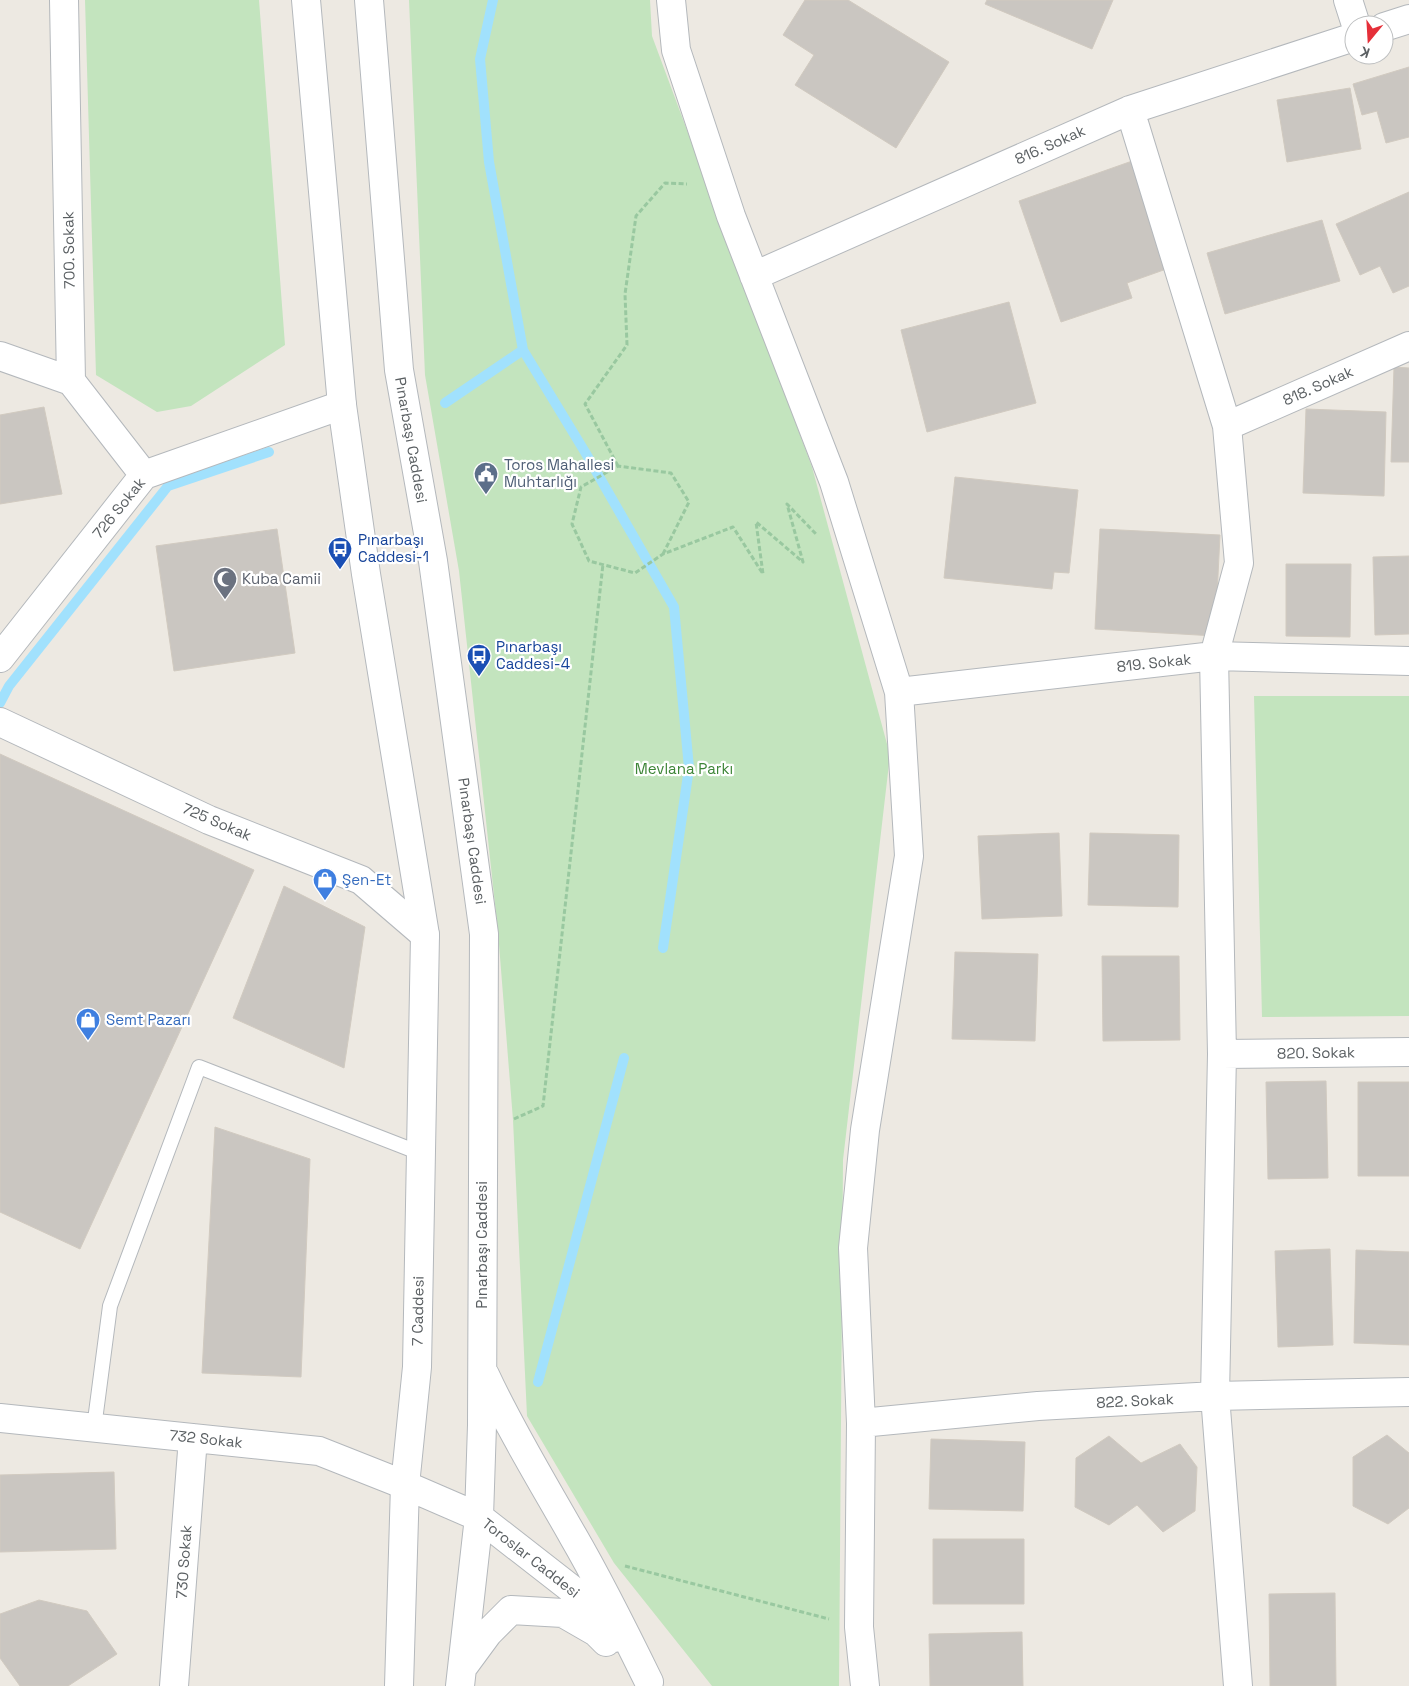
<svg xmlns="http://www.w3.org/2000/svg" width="1409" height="1686" font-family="'Space Grotesk',sans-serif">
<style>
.green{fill:#c3e4be}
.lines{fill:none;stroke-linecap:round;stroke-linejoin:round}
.stream{stroke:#a1e1fd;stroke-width:10}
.building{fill:#cac6c1;stroke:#d1cac0}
.service-casing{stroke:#b4b8bc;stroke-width:16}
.minor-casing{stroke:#b4b8bc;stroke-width:30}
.tertiary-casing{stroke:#b4b8bc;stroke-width:30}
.path{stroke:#99c8a0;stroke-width:3;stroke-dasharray:5 2.5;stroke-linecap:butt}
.service{stroke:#fff;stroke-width:14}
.minor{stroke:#fff;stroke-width:28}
.tertiary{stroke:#fff;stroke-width:28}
.labels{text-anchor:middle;stroke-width:4.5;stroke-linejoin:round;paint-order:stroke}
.street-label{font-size:15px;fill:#5a5f62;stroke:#fff}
.service-label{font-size:15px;fill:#4e5e75;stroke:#fff;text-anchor:start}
.transit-label{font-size:15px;fill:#164399;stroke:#fff;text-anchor:start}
.worship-label{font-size:15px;fill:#5b616d;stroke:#fff;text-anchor:start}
.park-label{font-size:15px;fill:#3d8537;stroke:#fff}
.shop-label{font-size:15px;fill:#366cbe;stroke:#fff;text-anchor:start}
</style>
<rect width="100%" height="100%" fill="#ede9e2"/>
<path class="green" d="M85 0H259L285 345 191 406 157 412 96 375Z
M409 0H650L652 36 812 467 890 755 843 1160 839 1686H712L614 1563 527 1416 513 1120 498 932 459 571 425 375Z
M1254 696H1409V1016L1262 1017Z"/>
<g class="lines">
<path class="stream" d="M493 0 480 59 489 162 523 350 585 452 674 607 689 768 663 948
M445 403 523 350
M0 703 9 686 168 486 269 452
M538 1382 624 1058"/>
</g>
<path class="building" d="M805 0H848L949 62 896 148 795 85 814 55 783 35Z
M987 0H1113L1092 49 985 4Z
M1409 67V137L1386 143 1377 111 1362 115 1353 84Z
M1350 88 1361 149 1287 162 1277 100Z
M1135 160 1172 267 1127 283 1132 298 1061 322 1019 201Z
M1409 192V286L1393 293 1380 266 1360 275 1336 224Z
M1322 220 1340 281 1225 314 1207 253Z
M1009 302 1036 403 927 432 901 330Z
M1394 367 1409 368V462H1391Z
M44 407 62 494 0 504V415Z
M1306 409 1386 412 1384 496 1303 493Z
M955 477 1078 490 1069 573 1054 572 1052 589 944 578Z
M277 529 295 653 174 671 156 546Z
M1100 529 1220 535 1215 636 1095 629Z
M1409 556V634L1375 635 1373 557Z
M1286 564H1351L1350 637 1286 636Z
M0 754 254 870 80 1249 0 1212Z
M1059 833 1062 916 982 919 978 836Z
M1090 833 1179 835 1178 907 1088 905Z
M284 886 365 927 344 1068 233 1018Z
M955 952 1038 954 1035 1041 952 1039Z
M1102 956H1179L1180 1040 1103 1041Z
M1326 1081 1328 1178 1268 1179 1266 1082Z
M1358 1082H1409V1176H1358Z
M215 1127 310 1159 301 1377 202 1373Z
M1330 1249 1333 1345 1278 1347 1275 1251Z
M1356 1250 1409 1252V1345L1354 1343Z
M1387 1435 1409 1453V1508L1388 1524 1353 1506V1457Z
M1109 1436 1141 1463 1180 1444 1197 1467 1195 1511 1163 1532 1137 1505 1109 1525 1075 1507 1076 1458Z
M931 1439 1025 1442 1023 1511 929 1509Z
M114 1472 116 1549 0 1552V1475Z
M933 1539H1024V1604H933Z
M1335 1593 1336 1686H1270L1269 1594Z
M39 1600 87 1611 117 1654 68 1686H20L0 1658V1614Z
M1022 1632 1023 1686H930L929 1634Z"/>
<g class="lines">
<defs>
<path id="service" d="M94 1428 110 1306 199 1067 420 1153"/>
<path id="minor" d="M64 0 71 381 144 475
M671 0 676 50 731 216 834 482 899 692 909 856 865 1130 853 1248 861 1423 859 1627 865 1686
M1348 0 1356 25
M1384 27 1409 19
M1130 110 1227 426 1239 563 1214 656 1222 1054 1215 1396 1238 1686
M754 276 1130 110 1354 37
M0 356 71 381
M1227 426 1409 346
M0 658 144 475 342 405
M899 692 1214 656 1409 661
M0 722 209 820 361 880 425 935
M1222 1054 1409 1052
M0 1418 319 1451 405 1485
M861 1423 1038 1406 1215 1396 1409 1392
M174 1686 193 1438"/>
<path id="tertiary" d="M306 0 342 405 366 574 425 935 417 1367 405 1485 399 1686
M369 0 399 370 433 561 484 934 482 1425 479 1517 460 1686
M485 1375C511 1431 543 1483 573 1536 601 1584 625 1633 649 1682
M405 1485 479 1517 583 1598 615 1638
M463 1667 488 1633 511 1610 563 1613 596 1632 606 1642"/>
</defs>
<use href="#service" class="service-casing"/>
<use href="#minor" class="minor-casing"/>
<use href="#tertiary" class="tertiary-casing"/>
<path class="path" d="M618 466 585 404 627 345 625 294 636 216 665 183 687 184
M663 554 689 502 671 473 618 466 581 487 572 524 589 561 635 573 663 554 733 527 763 574 756 522 803 562 787 504 816 534
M514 1119 543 1106 603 564
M625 1566 829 1619"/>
<use href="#service" class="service"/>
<use href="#minor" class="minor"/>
<use href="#tertiary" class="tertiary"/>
</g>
<defs>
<symbol id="civic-pin" viewBox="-11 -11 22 30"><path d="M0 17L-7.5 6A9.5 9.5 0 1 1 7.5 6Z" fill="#5c6f8a" stroke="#fff"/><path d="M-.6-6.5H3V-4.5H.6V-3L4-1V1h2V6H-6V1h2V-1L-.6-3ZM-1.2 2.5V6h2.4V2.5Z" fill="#fff"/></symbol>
<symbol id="bus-pin" viewBox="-11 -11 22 30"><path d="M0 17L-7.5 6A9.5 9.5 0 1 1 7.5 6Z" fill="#1a4fb4" stroke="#fff"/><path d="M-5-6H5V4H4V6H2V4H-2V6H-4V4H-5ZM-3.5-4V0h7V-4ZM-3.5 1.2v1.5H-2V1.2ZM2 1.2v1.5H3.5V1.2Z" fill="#fff"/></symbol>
<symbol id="mosque-pin" viewBox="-11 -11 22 30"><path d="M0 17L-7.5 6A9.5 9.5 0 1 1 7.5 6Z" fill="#6b7280" stroke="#fff"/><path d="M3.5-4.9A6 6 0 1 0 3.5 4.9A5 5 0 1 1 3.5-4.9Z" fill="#fff"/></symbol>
<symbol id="shop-pin" viewBox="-11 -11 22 30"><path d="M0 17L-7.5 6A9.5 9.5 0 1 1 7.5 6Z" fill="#3f7fe0" stroke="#fff"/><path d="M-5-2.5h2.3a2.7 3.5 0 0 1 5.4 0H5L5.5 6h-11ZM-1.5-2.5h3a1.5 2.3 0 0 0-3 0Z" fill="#fff"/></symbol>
</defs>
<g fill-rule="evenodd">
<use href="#civic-pin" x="472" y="460" width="28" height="38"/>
<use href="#bus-pin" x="326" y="535" width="28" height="38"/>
<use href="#mosque-pin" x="211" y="565" width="28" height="38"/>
<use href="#bus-pin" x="465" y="642" width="28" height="38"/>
<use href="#shop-pin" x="311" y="866" width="28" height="38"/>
<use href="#shop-pin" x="74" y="1006" width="28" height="38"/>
</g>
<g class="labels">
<g class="street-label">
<text transform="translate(1050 145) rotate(-24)" y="5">816. Sokak</text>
<text transform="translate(69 250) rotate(-91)" y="5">700. Sokak</text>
<text transform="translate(1318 386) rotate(-24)" y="5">818. Sokak</text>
<text transform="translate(411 440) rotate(80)" y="5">Pınarbaşı Caddesi</text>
<text transform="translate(119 508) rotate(-51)" y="5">726 Sokak</text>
<text transform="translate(1154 663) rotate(-6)" y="5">819. Sokak</text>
<text transform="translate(217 822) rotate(23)" y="5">725 Sokak</text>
<text transform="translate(472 841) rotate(82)" y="5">Pınarbaşı Caddesi</text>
<text transform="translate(1316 1053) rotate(-1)" y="5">820. Sokak</text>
<text transform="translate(482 1245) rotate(-90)" y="5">Pınarbaşı Caddesi</text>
<text transform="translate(418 1311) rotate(-89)" y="5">7 Caddesi</text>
<text transform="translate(1135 1401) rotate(-3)" y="5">822. Sokak</text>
<text transform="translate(206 1439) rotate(6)" y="5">732 Sokak</text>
<text transform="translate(531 1558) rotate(38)" y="5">Toroslar Caddesi</text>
<text transform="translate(184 1562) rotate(-86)" y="5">730 Sokak</text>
</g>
<g class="service-label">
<text x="504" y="470">Toros Mahallesi<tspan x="504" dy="17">Muhtarlığı</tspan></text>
</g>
<g class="transit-label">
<text x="358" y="545">Pınarbaşı<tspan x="358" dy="17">Caddesi-1</tspan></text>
<text x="496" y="652">Pınarbaşı<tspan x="496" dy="17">Caddesi-4</tspan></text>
</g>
<g class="worship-label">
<text x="242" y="584">Kuba Camii</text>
</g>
<g class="park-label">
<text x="684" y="774">Mevlana Parkı</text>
</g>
<g class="shop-label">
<text x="342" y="885">Şen-Et</text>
<text x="106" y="1025">Semt Pazarı</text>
</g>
</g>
<g transform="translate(1369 40) rotate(198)"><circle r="24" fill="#ffffff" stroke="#bdbfc0"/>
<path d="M0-4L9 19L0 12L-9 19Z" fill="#e52f39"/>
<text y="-8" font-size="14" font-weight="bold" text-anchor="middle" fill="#5a5f62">K</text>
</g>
</svg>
